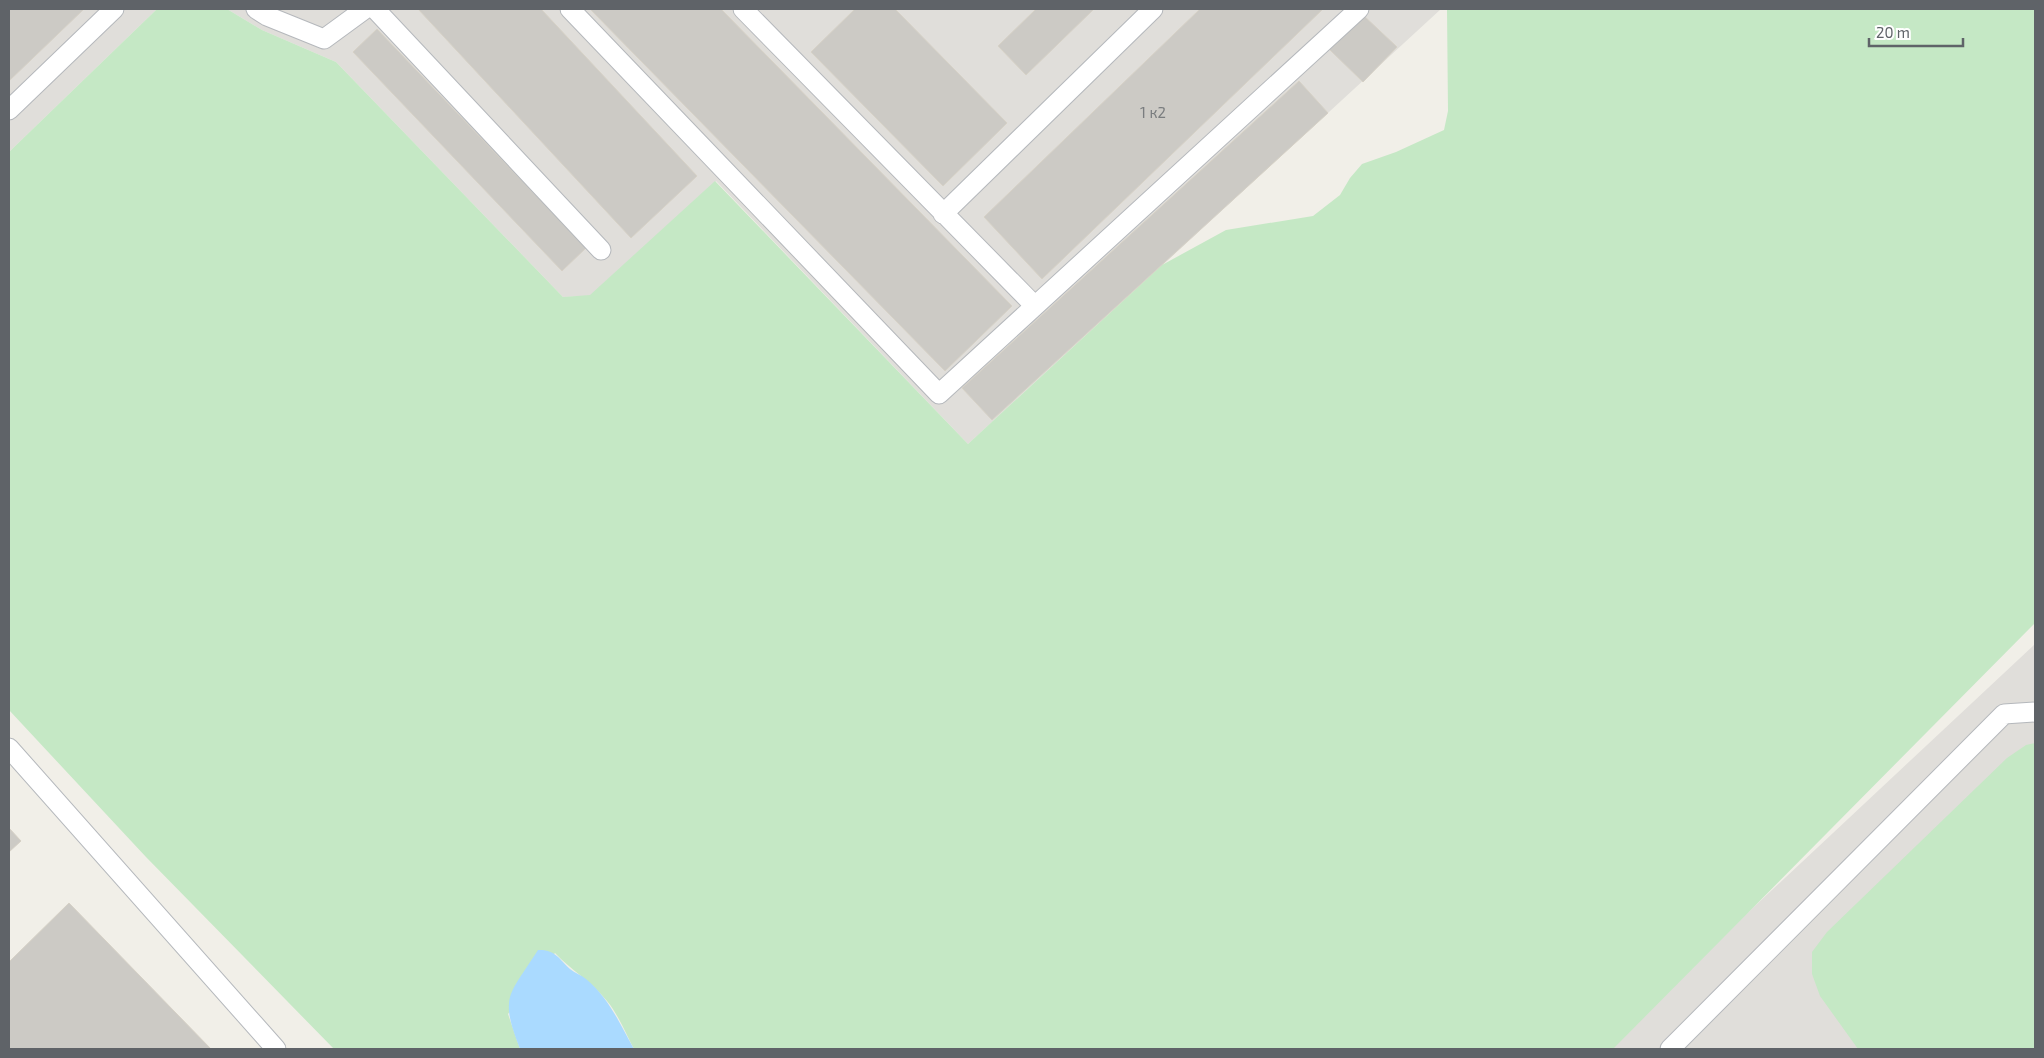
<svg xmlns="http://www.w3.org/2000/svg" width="2044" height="1058" font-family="'Exo 2',sans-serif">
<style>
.industrial{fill:#e0deda}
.green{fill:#c5e8c5}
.water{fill:#aadaff}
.building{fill:#cccac5;stroke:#d6d1c6}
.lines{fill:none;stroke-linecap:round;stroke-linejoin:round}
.service-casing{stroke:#b5b8bc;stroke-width:21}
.service{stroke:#fff;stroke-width:19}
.labels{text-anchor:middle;stroke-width:4;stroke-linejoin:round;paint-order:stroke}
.number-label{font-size:15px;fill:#7a7d7f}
</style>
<rect width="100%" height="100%" fill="#f1efe8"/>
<path class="industrial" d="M9 9H157L9 152Z
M227 9H1441L968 444 716 181 590 296 563 297 336 62 262 30Z
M2035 644V1049H1602Z"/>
<path class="green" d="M157 9H227L262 30 336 62 563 297 590 295 715 181 968 444 1162 265 1226 230 1313 216 1340 195 1350 178 1362 164 1396 152 1444 130 1448 111 1447 9H2035V623L1613 1049H634C626 1034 618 1014 607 1001 592 982 571 970 555 953L508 1014 520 1049H334L146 857 9 710V152Z
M2035 743V1049H1858L1820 996 1812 974V952L1827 932 2007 758 2026 745Z"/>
<path class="water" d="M538 950C555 949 559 959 570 969 575 973 581 975 586 979 609 998 620 1024 634 1049H520C499 995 509 996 538 950Z"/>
<path class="building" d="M9 9H84L9 81Z
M418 9H541L697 176 631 238Z
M590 9H721L1012 306 945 371Z
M855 9H895L1007 123 943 186 811 52Z
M1036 9H1094L1026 75 998 46Z
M1200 9H1323L1042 279 984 217Z
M1363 15 1397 47 1363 82 1329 49Z
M377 29 586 248 562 271 353 52Z
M1299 81 1328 113 992 420 962 388Z
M9 828 21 841 9 852Z
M69 903 211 1049H9V962Z"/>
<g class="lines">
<defs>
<path id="service" d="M256 9 267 16 324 39 365 9
M375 9 601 250
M570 9 939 394 1359 9
M743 9 1035 306
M9 110 114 9
M943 214 1153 9
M9 748 276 1049
M1670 1049 2004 714 2035 712"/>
</defs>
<use href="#service" class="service-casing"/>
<use href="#service" class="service"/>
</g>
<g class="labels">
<g class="number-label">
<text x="1153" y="118">1 к2</text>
</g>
</g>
<rect width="2044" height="1058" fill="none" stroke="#5f6368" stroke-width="20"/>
<path d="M1869 38v8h94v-8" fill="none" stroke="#5f6368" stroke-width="2.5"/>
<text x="1876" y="38" font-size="15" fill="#5f6368" stroke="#ffffff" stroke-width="4" paint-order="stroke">20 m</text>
</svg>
